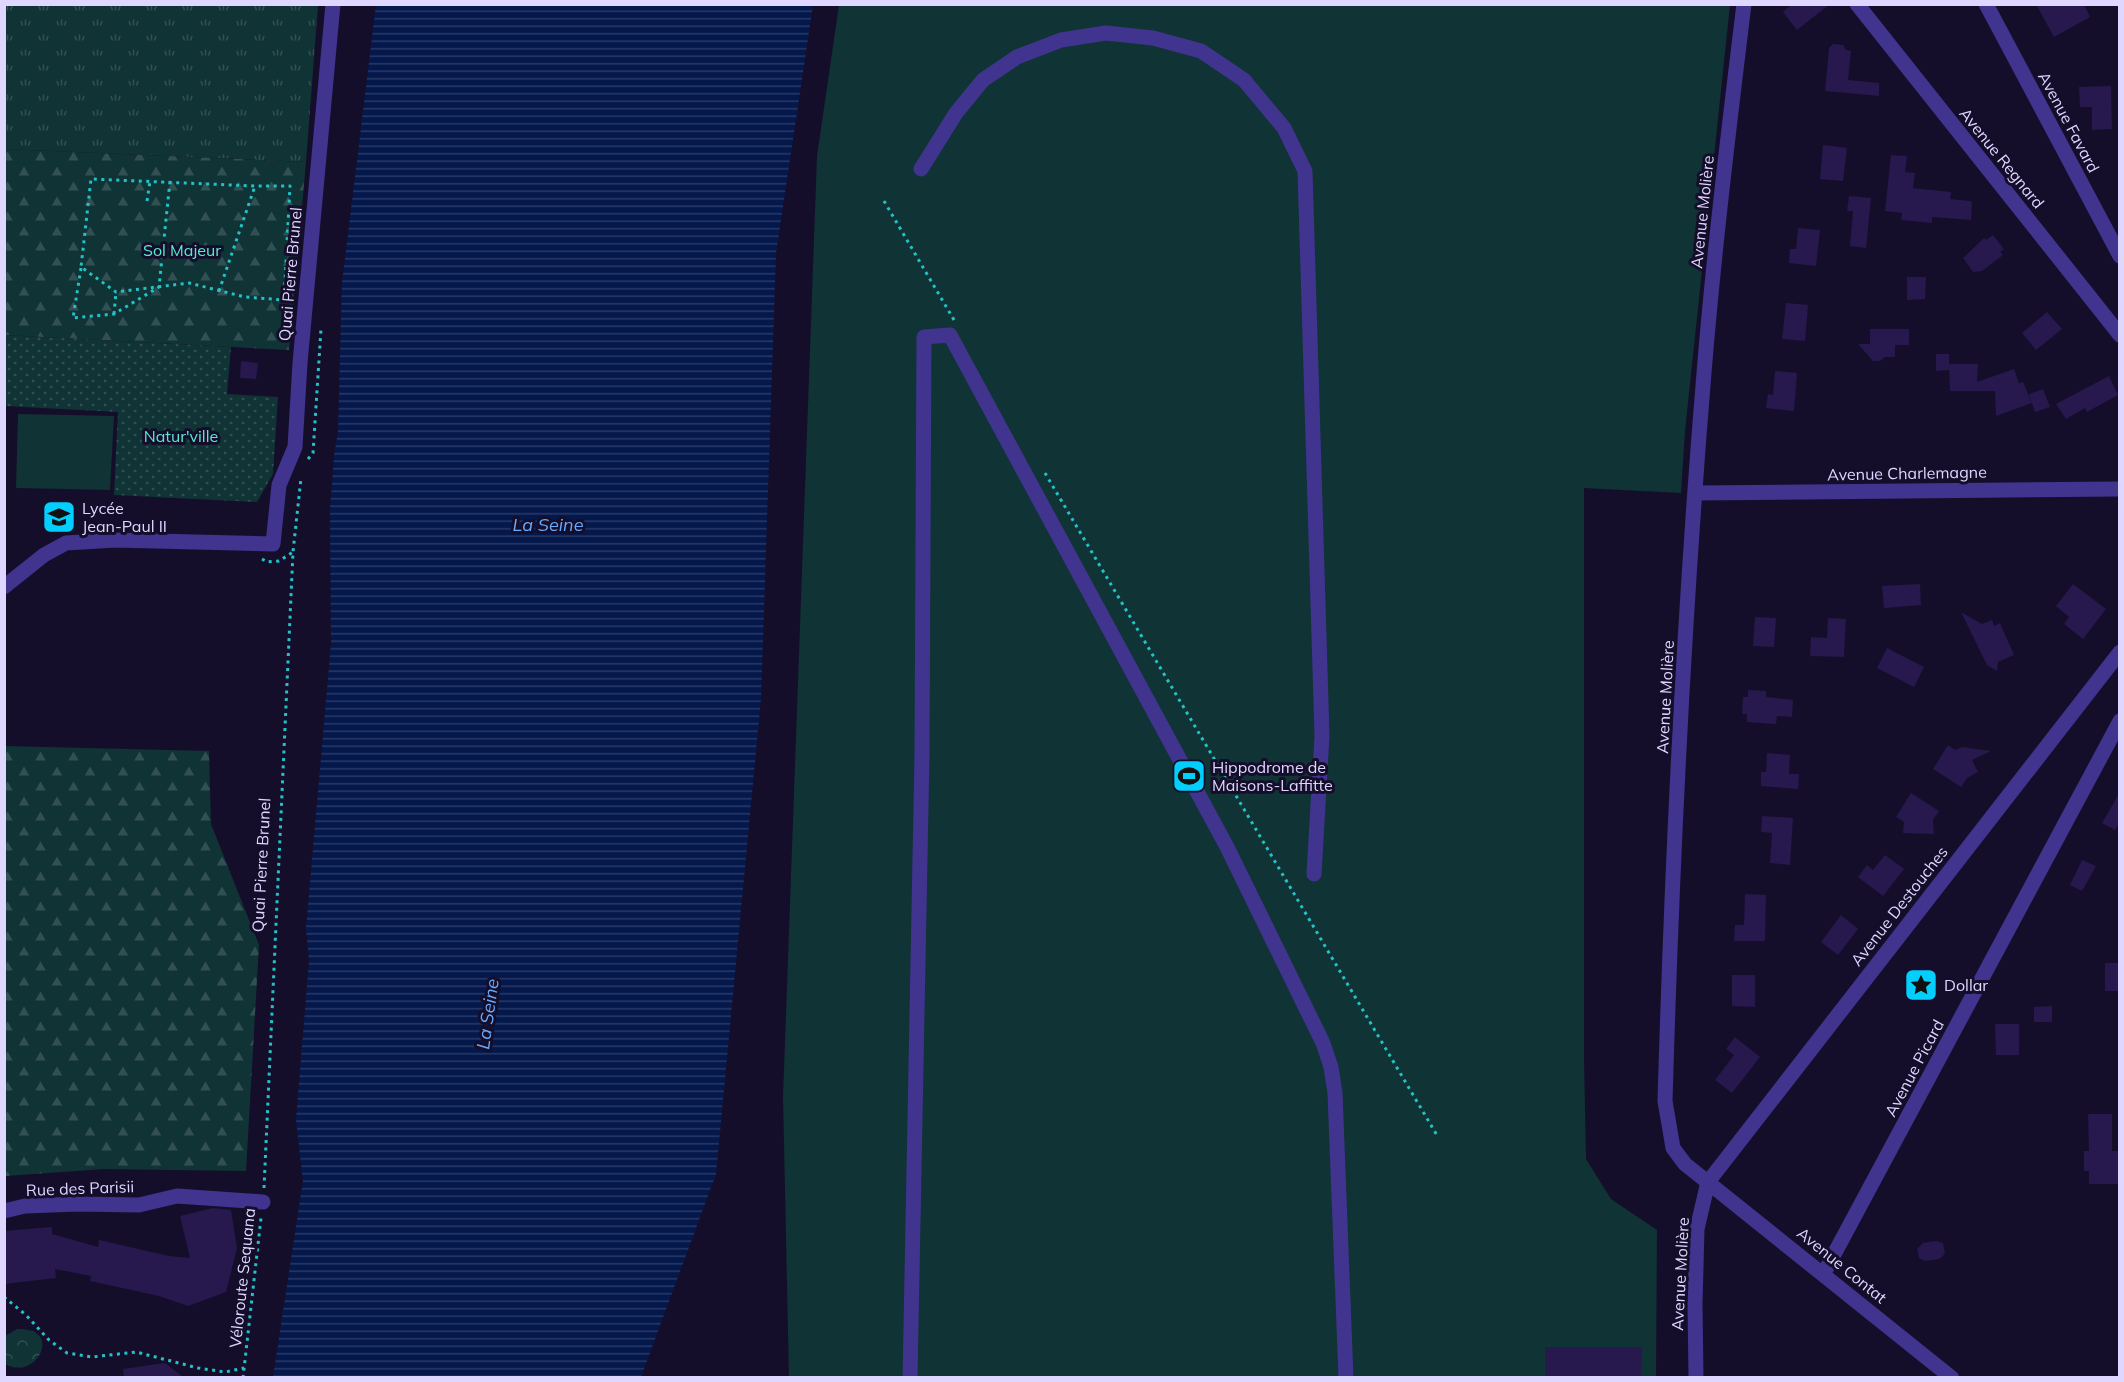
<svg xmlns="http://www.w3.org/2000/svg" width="2124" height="1382" font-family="Mulish,sans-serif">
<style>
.grass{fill:url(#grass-tufts)}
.forest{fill:url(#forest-firs)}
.park{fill:url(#park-crowns)}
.garden{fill:url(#garden-dots)}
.pitch{fill:#103335}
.water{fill:url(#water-rules)}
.building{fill:#27184d}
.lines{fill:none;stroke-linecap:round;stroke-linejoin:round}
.path{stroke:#23c2c7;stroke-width:3;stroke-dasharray:3 4.5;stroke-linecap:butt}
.minor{stroke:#40348e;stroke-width:15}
.labels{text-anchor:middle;stroke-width:6;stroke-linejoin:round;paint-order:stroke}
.street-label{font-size:16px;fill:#dfd7ff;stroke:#150e2a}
.park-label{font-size:16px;fill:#56ecd4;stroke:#150e2a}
.poi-label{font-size:16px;fill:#dfd7ff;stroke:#150e2a;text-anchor:start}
.water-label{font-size:18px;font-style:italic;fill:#65aaff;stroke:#150e2a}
</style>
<defs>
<pattern id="grass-tufts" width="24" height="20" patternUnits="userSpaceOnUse" patternTransform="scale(1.5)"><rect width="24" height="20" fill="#103335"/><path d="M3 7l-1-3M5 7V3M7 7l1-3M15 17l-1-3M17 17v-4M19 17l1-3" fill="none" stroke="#325053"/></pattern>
<pattern id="forest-firs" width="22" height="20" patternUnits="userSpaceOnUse" patternTransform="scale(1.5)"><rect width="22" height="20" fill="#103335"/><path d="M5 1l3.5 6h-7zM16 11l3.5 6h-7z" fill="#325053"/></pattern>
<pattern id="park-crowns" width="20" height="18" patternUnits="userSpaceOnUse" patternTransform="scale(1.5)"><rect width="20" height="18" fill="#103335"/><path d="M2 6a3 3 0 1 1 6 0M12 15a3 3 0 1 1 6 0" fill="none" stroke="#325053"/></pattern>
<pattern id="garden-dots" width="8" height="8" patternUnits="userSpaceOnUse" patternTransform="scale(1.5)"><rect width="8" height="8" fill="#103335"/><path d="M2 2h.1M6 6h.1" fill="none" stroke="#325053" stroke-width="1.8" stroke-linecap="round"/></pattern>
<pattern id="water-rules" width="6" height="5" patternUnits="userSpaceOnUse" patternTransform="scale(1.5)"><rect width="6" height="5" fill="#05184c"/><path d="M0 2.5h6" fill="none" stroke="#293967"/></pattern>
</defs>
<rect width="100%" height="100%" fill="#150e2a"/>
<path class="grass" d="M5 5H318L306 162 5 149Z"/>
<path class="forest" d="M4 149 306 162 289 350 5 335Z
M4 746 209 751 211 824 259 945 246 1171 104 1169 5 1176Z"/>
<path class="park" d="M17 1329C64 1327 37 1382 5 1364V1336Z"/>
<path class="garden" d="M4 335 231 347 227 394 278 397 273 474 257 502 114 495 118 412 5 406Z"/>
<path class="pitch" d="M839 5H1730L1685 431 1681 493 1584 488V1059L1586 1159 1611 1199 1657 1230 1656 1377H789L783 1097 817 156Z
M18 414 114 416 110 490 16 488Z"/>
<path class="water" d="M376 5H813L776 253 761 698 716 1174 641 1377H273L303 1181 296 1120 309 961 306 928 331 644 330 511 334 456 338 431 342 283Z"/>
<path class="building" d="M1792 4H1830L1797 30 1783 12Z
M2036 4H2084L2090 17 2054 37Z
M1833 44 1843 45 1846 50 1851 51 1848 80 1879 83V96L1825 91 1829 48Z
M2111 86 2112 129 2092 130V107H2080L2079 87Z
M1823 145 1847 148 1843 181 1820 179Z
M1891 155 1907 156 1905 172 1915 173 1913 188 1951 192 1950 199 1970 201 1972 202 1971 220 1932 217V223L1901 220 1902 213 1885 211Z
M1849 196 1871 198 1866 248 1850 246 1853 211H1847Z
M1798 228 1820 230 1816 266 1789 263 1790 249H1796Z
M1993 235 2004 249 2000 252 2003 255 1982 271 1973 272 1963 258 1984 238 1986 240Z
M1907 277H1926L1925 299 1907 300Z
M1786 303 1808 305 1805 341 1782 339Z
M2047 312 2062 329 2036 350 2022 333Z
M1870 329H1909V345H1895V357H1885L1880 361H1873L1858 344H1870Z
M1936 354H1949V364H1978L1977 382 2014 369 2019 383 2023 382 2032 403 1996 416 1995 391H1950L1949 369V370L1936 371Z
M241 361 258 363 256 379 240 378Z
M1775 371 1797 373 1794 411 1766 408 1768 394 1773 395Z
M2109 376 2118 395 2087 412 2085 408 2066 419 2056 404Z
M2043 389 2050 407 2035 412 2029 394Z
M1920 584 1921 605 1884 608 1882 586Z
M2073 584 2106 609 2083 639 2064 624 2069 617 2056 606Z
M1961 612 1982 624 1992 620 1994 626 2000 623 2014 655 1998 662 1997 671 1987 665Z
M1755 617 1776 618 1774 647 1753 646Z
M1828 618 1846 619 1844 657 1810 656 1811 637 1827 638Z
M1887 648 1924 667 1914 687 1877 668Z
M1748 690 1766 691V697L1793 700 1792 717 1777 716 1776 724 1747 722V714H1742L1743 697H1748Z
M1948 745 1955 750 1962 747 1991 751 1972 760 1978 772 1967 778 1961 787 1933 769Z
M1767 753 1790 755 1789 774H1799L1798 789 1761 786V772H1766Z
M2120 792V822L2115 830 2102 823Z
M1911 793 1939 811 1933 820 1934 834 1903 833 1904 822 1896 817Z
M1762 816 1793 818 1790 865 1770 863 1772 833 1761 832Z
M1885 855 1904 869 1883 896 1858 877 1867 865 1873 870Z
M2082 860 2096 866 2082 891 2070 885Z
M1745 894 1766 895 1765 941H1734L1735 925H1744Z
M1841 915 1858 929 1838 955 1821 942Z
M2105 963H2120V991H2105Z
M1732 975H1755V1007L1732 1006Z
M2052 1006V1022H2034V1007Z
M1995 1024H2019V1055H1996Z
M1735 1037 1760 1057 1732 1093 1715 1080 1734 1055 1726 1049Z
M2088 1114H2112V1151H2120V1184H2089V1171H2084V1151H2089Z
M213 1208 231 1210 237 1248 226 1292 188 1306 159 1296 90 1281 91 1276 55 1269 56 1278 4 1284V1231L52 1227V1234L98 1247 99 1240 169 1256 190 1258 180 1216Z
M1936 1241 1943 1243 1945 1254 1939 1259 1925 1261 1919 1258 1917 1249 1923 1243Z
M1545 1347H1642L1641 1377H1545Z
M165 1363 183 1377H124L123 1369Z"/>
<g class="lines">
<path class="path" d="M147 201 150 181
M884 201 954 320
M81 268 73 318 114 314 159 287 170 181
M219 291 255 186
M284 300 290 186H255L91 179 81 267 116 292 189 283 245 297 284 300 290 301
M114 314 116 292
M308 459 313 453 321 329
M1045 473 1438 1137
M262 559 267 562 279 561 293 552
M264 1188 293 552 301 478
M4 1297 26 1315 49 1340 67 1353 92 1357 136 1352 198 1368 225 1372 244 1368
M243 1378 261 1218"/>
<path class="minor" d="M1744 4C1729 127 1714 250 1704 373 1684 615 1672 858 1665 1101L1673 1148 1685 1164 1952 1378
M1857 4 2120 335
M1986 4 2120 256
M921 169 956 113 983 80 1017 57 1061 40 1106 33 1153 38 1201 51 1244 80 1284 128 1305 171 1322 736 1314 874
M1696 493 2120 489
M4 587 44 555 66 543 115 540 273 544 279 485 295 447 300 363 333 4
M4 1211 25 1206 78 1204 139 1205 177 1196 263 1202
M1824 1273 2120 721
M910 1378 922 754 924 337 950 335 1227 847 1323 1043 1331 1067 1335 1093 1346 1378
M1696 1378 1695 1304 1697 1229 1708 1182 2120 652"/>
</g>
<defs>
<symbol id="school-square" viewBox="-11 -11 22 22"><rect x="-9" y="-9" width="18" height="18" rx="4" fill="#03cfff" stroke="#150e2a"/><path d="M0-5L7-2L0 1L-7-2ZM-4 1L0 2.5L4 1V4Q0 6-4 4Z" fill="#111"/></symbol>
<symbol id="stadium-square" viewBox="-11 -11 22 22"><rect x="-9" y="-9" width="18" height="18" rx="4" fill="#03cfff" stroke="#150e2a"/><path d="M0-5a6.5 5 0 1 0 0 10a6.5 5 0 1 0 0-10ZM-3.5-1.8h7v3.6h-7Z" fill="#111"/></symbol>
<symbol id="sight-square" viewBox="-11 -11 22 22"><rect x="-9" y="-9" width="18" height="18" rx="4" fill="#03cfff" stroke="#150e2a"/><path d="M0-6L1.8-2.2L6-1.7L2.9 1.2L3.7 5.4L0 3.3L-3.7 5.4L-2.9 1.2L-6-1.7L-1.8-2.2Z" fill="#111"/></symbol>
</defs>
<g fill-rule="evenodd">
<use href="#school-square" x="40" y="498" width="38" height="38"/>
<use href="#stadium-square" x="1170" y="757" width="38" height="38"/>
<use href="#sight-square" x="1902" y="966" width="38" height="38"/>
</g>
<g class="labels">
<g class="street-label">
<text transform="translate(2069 122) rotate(62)" y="6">Avenue Favard</text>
<text transform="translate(2002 158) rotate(51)" y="6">Avenue Regnard</text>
<text transform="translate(1702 212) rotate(-84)" y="6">Avenue Molière</text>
<text transform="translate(290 274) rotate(-85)" y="6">Quai Pierre Brunel</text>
<text transform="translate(1907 473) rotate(-1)" y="6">Avenue Charlemagne</text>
<text transform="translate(1665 697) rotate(-87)" y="6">Avenue Molière</text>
<text transform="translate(261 865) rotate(-87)" y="6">Quai Pierre Brunel</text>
<text transform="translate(1899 906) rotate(-52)" y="6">Avenue Destouches</text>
<text transform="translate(1914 1068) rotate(-62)" y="6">Avenue Picard</text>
<text transform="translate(80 1188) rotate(-2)" y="6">Rue des Parisii</text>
<text transform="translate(1842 1265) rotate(39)" y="6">Avenue Contat</text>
<text transform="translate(1680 1274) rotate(-87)" y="6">Avenue Molière</text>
<text transform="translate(242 1278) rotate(-84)" y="6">Véloroute Sequana</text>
</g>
<g class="park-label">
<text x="182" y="256">Sol Majeur</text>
<text x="181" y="442">Natur'ville</text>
</g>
<g class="poi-label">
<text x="82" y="514">Lycée<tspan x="82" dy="18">Jean-Paul II</tspan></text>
<text x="1212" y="773">Hippodrome de<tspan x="1212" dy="18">Maisons-Laffitte</tspan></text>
<text x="1944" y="991">Dollar</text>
</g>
<g class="water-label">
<text x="548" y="531">La Seine</text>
<text transform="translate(488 1014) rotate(-82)" y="6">La Seine</text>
</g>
</g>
<rect width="2124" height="1382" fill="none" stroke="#dfd7ff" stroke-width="12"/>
</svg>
